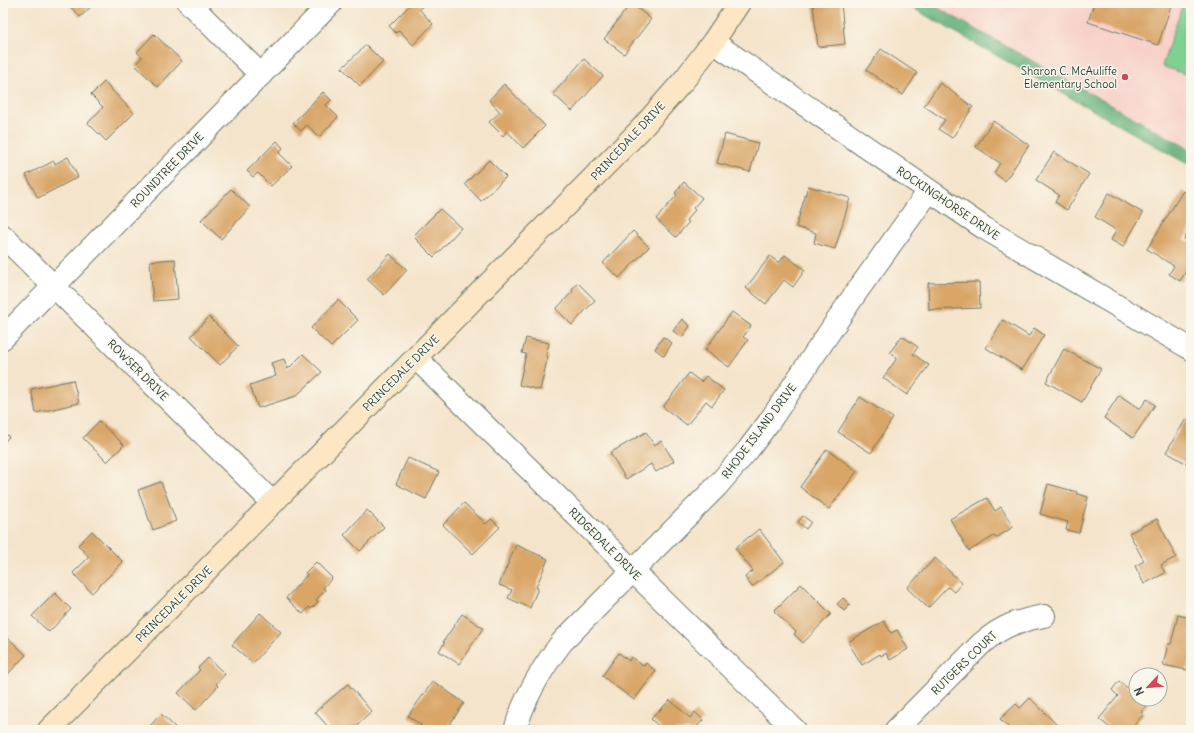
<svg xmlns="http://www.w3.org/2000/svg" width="1194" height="733" font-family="Delius,sans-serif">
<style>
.built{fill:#f7d1c9}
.green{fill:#7fd193;stroke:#4f8764}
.forest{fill:#67b37d;stroke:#437858}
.building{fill:#d9a667}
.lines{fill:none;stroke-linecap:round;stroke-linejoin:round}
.street-casing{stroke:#6a7769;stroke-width:24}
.secondary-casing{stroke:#6a7769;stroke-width:24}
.street{stroke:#fff;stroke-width:22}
.secondary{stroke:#fce6c4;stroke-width:22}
.poi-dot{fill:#d1495b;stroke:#fbf7ec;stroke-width:1.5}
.labels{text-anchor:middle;stroke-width:3;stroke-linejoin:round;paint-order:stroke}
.poi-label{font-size:11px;fill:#1f3d34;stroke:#fbf7ec;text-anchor:end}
.street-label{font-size:11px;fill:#1f3d34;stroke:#fbf7ec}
</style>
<rect width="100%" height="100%" fill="#fbf7ec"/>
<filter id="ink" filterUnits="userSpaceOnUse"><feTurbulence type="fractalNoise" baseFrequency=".025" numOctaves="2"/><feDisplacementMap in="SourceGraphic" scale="8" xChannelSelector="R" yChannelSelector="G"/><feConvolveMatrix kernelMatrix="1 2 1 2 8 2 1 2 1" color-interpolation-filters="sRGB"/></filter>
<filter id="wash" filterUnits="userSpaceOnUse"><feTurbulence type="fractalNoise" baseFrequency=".012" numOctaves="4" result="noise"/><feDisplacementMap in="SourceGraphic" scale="16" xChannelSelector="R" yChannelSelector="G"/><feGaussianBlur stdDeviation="0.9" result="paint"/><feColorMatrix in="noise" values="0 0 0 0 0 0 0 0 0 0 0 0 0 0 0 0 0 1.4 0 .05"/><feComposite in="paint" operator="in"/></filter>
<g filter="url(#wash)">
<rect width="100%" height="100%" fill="#f4e4cb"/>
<path class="built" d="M929 3H1191V150Z"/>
<path class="green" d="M1183 3H1191V76L1162 66Z"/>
<path class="forest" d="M904 3H929L1191 150V166Z"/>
<g id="blocks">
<path class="building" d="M67 3H95L80 17Z
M412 3H420L423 6 419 9 433 24 413 45 399 30 396 33 389 26Z
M631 3 651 19 624 54 604 39Z
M831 3H841L845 44 818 47 813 5Z
M1094 3H1172L1158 45 1088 22Z
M154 34 182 61 158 87 135 65 142 57 137 52Z
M366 45 383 62 360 86 342 68Z
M881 49 917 73 903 95 866 70Z
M584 59 603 76 572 111 553 94Z
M104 82 134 113 106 141 88 123 103 107 91 95Z
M940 83 973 107 952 138 938 129 945 120 924 106Z
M504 84 545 126 523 148 507 131 503 136 489 122 500 112 489 100Z
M323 92 331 100 326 105 338 117 319 137 307 125 301 131 293 123Z
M993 121 1029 145 1005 181 994 173 1000 163 976 147Z
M725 134 758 143 750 172 717 163Z
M277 141 283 148 279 153 292 166 271 186 258 173 253 177 247 171Z
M1054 152 1089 174 1067 210 1055 202 1059 195 1036 180Z
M68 157 78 177 38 198 26 175 54 161 55 164Z
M489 160 506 177 481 201 465 184Z
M684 182 702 198 693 208 695 210 686 220 689 222 676 237 656 219 677 195 675 193Z
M808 186 850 198 835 249 814 243 816 233 796 227Z
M231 189 250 207 221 239 201 220Z
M1183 191 1191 196V228L1184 239 1191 243V263L1180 281 1169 274 1174 266 1147 249Z
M1109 193 1143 213 1123 247 1111 240 1116 230 1095 217Z
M440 209 461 228 434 257 413 236Z
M633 231 649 247 619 278 603 263Z
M390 254 407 270 384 295 367 279Z
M785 255 805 270 793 287 784 280 766 304 746 288 770 256 779 263Z
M175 259 178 299 153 301 150 261Z
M979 282 980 308 929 310 928 283Z
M578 283 595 300 572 325 556 309 573 291 572 289Z
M338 300 358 320 331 347 311 328Z
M732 312 751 326 743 337 748 340 729 367 705 350Z
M209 317 238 346 220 365 191 336Z
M682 319 690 326 682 337 673 331Z
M1003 320 1029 336 1034 328 1044 335 1022 370 986 348Z
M902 336 918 347 913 354 929 365 907 395 883 378 897 358 890 352Z
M663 337 672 343 664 356 655 349Z
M526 338 549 343 546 356H548L540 390 519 385 526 354 522 353Z
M1064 349 1101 369 1082 402 1046 382Z
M303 354 322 372 296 396 258 408 250 385 276 376 271 363 284 359 288 369Z
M689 373 701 382 706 376 724 390 712 406 706 401 687 425 663 407Z
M73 380 79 403 36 413 31 389Z
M1119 395 1140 409 1147 399 1155 405 1133 438 1104 418Z
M860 397 893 418 871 453 838 432Z
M1186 419 1191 422V466L1166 452Z
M99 421 124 445 107 462 83 438Z
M3 431 9 437 3 443Z
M646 432 654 445 661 441 674 461 656 472 651 464 626 479 610 453Z
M827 449 857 471 829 509 800 487Z
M408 458 439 472 426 499 396 484Z
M161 482 176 521 153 530 138 490Z
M1048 484 1077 492V494L1088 497 1079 533 1066 530 1068 522 1040 514Z
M987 498 995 511 1001 507 1013 527 996 538 994 536 969 551 950 519Z
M464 503 486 524 491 519 500 527 473 554 443 525Z
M367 510 384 527 360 551 344 535Z
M803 516 811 522 806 529 798 522Z
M1157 519 1176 557 1161 565 1165 573 1144 584 1135 566 1144 561 1129 533Z
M759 529 784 562 752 587 745 577 753 571 735 548Z
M92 531 123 562 92 593 73 573 89 557 78 545Z
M516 545 548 559 536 587 538 588 530 608 508 598 512 590 499 585Z
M935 558 962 583 954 592 948 587 928 608 907 588Z
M316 562 332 578 323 588 325 590 316 600 318 602 311 609 309 607 303 614 286 598 307 575 305 573Z
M801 584 831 614 803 643 794 634 796 632 774 611Z
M55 593 71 609 49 632 32 616Z
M843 598 850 605 844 611 837 604Z
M260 613 281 632 253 663 232 645Z
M462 614 483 628 459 664 439 651 445 642H443Z
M1178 615 1191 618V661H1189L1187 670 1163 665 1168 644H1171Z
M884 621 891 633 897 630 908 649 890 660 886 653 881 656 880 654 862 665 848 642Z
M5 635 26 655 3 679V636Z
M619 653 629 661 631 657 644 666 646 663 656 671 634 700 602 676Z
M208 658 225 674 216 684 218 686 196 710 178 693 200 670 198 668Z
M433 681 464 703 446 730H417L421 725 408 716Z
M1119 681 1136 695V699H1141L1148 704 1141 712 1144 714 1130 730H1113L1099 719 1118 696 1112 690Z
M348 684 372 712 351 730H331L315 712Z
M1030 698 1058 726 1053 730H1011L1000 719 1016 704 1020 708Z
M670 700 690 718 695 712 703 720 694 730H663L651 719Z
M161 714 175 727 173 730H146Z"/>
</g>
</g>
<g filter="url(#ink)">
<use href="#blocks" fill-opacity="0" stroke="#6a7769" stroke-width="1"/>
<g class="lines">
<defs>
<path id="street" d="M189 3 261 75
M713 42 984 228 1191 349
M3 236 273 503
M3 338 331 3
M416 358 795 730
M515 730C524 698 542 668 562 642L717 486 748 450 769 422 855 294 929 191
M896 730 982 643C1004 625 1017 621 1044 616"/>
<path id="secondary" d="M49 730 641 129 684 80 713 42 739 3"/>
</defs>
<use href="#street" class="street-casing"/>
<use href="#secondary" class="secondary-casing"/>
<use href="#street" class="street"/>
<use href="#secondary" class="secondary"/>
</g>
</g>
<circle class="poi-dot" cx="1125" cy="77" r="4"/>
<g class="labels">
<g class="poi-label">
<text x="1117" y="75">Sharon C. McAuliffe<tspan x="1117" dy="13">Elementary School</tspan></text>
</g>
<g class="street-label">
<text transform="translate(628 141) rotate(-47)" y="4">PRINCEDALE DRIVE</text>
<text transform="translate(167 170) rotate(-46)" y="4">ROUNDTREE DRIVE</text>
<text transform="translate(948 203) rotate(34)" y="4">ROCKINGHORSE DRIVE</text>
<text transform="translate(138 370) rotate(45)" y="4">ROWSER DRIVE</text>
<text transform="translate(401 373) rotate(-45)" y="4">PRINCEDALE DRIVE</text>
<text transform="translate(759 431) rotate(-53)" y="4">RHODE ISLAND DRIVE</text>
<text transform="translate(605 544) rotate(45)" y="4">RIDGEDALE DRIVE</text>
<text transform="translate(174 604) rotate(-45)" y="4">PRINCEDALE DRIVE</text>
<text transform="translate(964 663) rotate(-44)" y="4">RUTGERS COURT</text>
</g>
</g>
<rect width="1194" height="733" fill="none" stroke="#fbf7ec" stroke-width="16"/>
<g transform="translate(1148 687) rotate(244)"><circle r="19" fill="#fbf7ec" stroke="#a3ada2"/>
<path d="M0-3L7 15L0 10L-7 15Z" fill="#d1495b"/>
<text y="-6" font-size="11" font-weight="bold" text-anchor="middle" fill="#1f3d34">N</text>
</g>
</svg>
